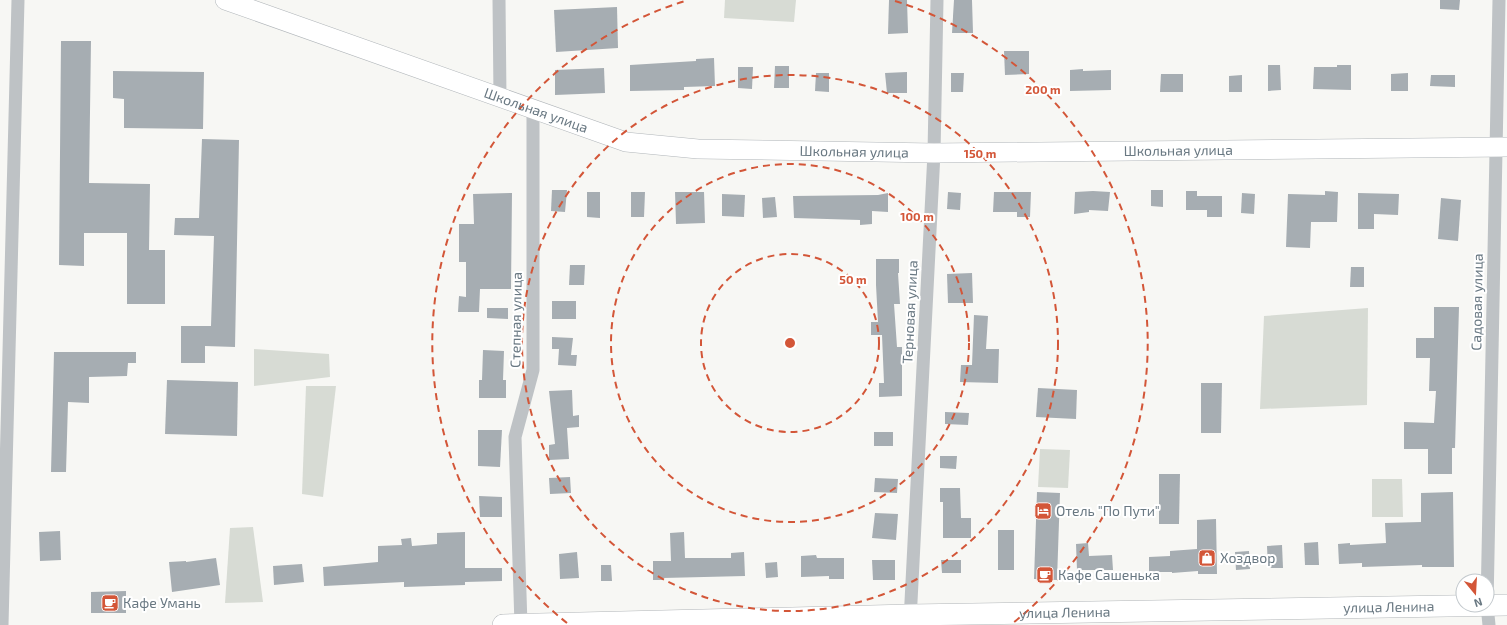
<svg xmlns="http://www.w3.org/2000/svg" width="1507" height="625" font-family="'Exo 2',sans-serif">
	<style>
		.green { fill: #d7dbd4 }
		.building { fill: #a6adb2 }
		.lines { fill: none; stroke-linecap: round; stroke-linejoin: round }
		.secondary-casing { stroke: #b1b6ba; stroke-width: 20 }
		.primary-casing { stroke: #b2b6b9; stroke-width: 22 }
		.street { stroke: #bec2c5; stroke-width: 13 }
		.secondary { stroke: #fff; stroke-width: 19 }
		.primary { stroke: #fff; stroke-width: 21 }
		.ring { fill: none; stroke: #d35638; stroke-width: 2; stroke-dasharray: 7 5 }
		.labels { text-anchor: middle; stroke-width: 4; stroke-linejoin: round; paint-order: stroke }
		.street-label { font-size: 14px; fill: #697882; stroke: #fff }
		.poi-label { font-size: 14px; fill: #697882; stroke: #fff; text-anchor: start }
		.centre { fill: #d35638; stroke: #fff; stroke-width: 2 }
		.ring-label { font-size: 12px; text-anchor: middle; font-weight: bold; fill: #d35638; stroke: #fff; stroke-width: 4; stroke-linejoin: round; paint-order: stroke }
	</style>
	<rect width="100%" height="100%" fill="#f7f7f4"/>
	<g class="green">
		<path d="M725 0H796L794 22 724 18Z"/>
		<path d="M1368 308 1367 405 1260 409 1264 316Z"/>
		<path d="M254 349 329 354 330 377 254 386Z"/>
		<path d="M306 386H336L323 497 302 494Z"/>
		<path d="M1040 449 1070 450 1068 488 1038 487Z"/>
		<path d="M1372 479H1402L1403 517H1372Z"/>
		<path d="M253 527 263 602 225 603 230 528Z"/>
	</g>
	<g class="building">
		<path d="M889 0H907L908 33 888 34Z"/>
		<path d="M954 0H972L973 33H952Z"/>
		<path d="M1440 0H1460L1459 10 1440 9Z"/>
		<path d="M617 7 618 48 556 52 554 10Z"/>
		<path d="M61 41H91L89 183 150 184 149 250H165V304H127V233H84V266L59 265Z"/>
		<path d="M1004 51H1029V74L1005 75Z"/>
		<path d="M714 58 715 86 684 87V90L630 91V65L696 61V59Z"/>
		<path d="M1268 65H1280L1281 90 1268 91Z"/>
		<path d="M1337 65H1351V90L1313 89 1314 67H1337Z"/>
		<path d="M775 66H789V88H774Z"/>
		<path d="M738 67H753L752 89 738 88Z"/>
		<path d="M604 68 605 93 555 95V70Z"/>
		<path d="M1083 69V71L1111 70V90L1070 91V70Z"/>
		<path d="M113 71 204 72 203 129 124 128V99L113 98Z"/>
		<path d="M907 72V93H887L885 73Z"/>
		<path d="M816 73H829V92L815 91Z"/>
		<path d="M951 73H964L963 92H951Z"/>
		<path d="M1408 73V91H1391V74Z"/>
		<path d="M1161 74H1183V92H1160Z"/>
		<path d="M1242 75V92H1229V76Z"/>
		<path d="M1431 75H1455V87L1430 86Z"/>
		<path d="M202 139 239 140 235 347 205 346V363H181V326H211L214 236 174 235 175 218H199Z"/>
		<path d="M552 190H567L565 212 551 211Z"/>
		<path d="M1151 190H1163V207L1151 206Z"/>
		<path d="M1093 191 1110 192 1108 211 1089 210V212L1074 214 1075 192Z"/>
		<path d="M1186 191H1197V196H1222V217H1207V210H1186Z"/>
		<path d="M1325 191 1338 192 1337 222H1311L1310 248 1286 247 1288 194 1325 195Z"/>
		<path d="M587 192H600V218L587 217Z"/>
		<path d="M631 192H645L644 217H631Z"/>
		<path d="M675 192H704L705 223 676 224Z"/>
		<path d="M948 192 961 193 960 210 947 209Z"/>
		<path d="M994 192H1031L1030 217H1017V212H993Z"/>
		<path d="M512 193 511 289H480L479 312H458L459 296 466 297V262H459V224H474L473 194Z"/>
		<path d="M888 193V212L872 211V224L860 225V220L794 218 793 196 878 195Z"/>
		<path d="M1242 193 1255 194 1254 214 1241 213Z"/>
		<path d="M1358 193 1399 194 1398 215 1374 214V229H1358Z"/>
		<path d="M722 194 745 195 744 217 722 216Z"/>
		<path d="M775 197 777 217 763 218 762 198Z"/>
		<path d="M1441 198 1461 200 1458 241 1438 239Z"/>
		<path d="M876 259H899V273H898L900 304H894L897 347H902V396L879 397V383H884L882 335H871V322H878L876 285Z"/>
		<path d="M570 265H585L584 285H569Z"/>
		<path d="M1351 267H1364V287H1350Z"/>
		<path d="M972 273 973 303H948L947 274Z"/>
		<rect x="552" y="301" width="24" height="18"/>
		<path d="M1434 307H1459L1455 448H1452V474H1428V449H1404V422L1434 423 1436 391H1429L1430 358H1416V338H1434Z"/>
		<path d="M487 308H508V319L487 318Z"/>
		<path d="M974 315 988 316 986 349H999L998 383 960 382 961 365H972Z"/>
		<path d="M552 337 573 338 571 355H577L576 366 558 365 559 349H552Z"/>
		<path d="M483 350 504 351 503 380H506V398H479V380H482Z"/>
		<path d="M54 352H136V363H128L127 376 89 377V403L68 402 66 472H51Z"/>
		<path d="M167 380 238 382 237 436 165 434Z"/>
		<path d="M1201 383H1222L1221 433H1201Z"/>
		<path d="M1038 388 1077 390 1076 419 1036 417Z"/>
		<path d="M572 390 573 416 579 415V427L567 428 569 459 549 460V445L555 444 549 391Z"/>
		<path d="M945 412 969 413 968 425 945 424Z"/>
		<path d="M478 430H502L500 467 478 466Z"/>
		<rect x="874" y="432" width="19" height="14"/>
		<path d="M940 456H957L956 469 940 468Z"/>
		<path d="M1159 474H1180L1179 524H1159Z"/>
		<path d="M570 477 571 493 550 494 549 478Z"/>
		<path d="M875 478 898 479 897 493 874 492Z"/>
		<path d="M940 488H960L961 518H971V538H943V502H940Z"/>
		<path d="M1037 492 1060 493 1057 580 1034 579Z"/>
		<path d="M1453 492 1454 567H1422V565L1362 567V563L1339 564 1338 544 1350 543V545L1386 543 1385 523 1421 522V493Z"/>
		<path d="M479 496 502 497V517H480Z"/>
		<path d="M875 513 898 514 896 540 872 538Z"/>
		<path d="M1216 519 1217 574H1198V571L1172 573V572H1149V557L1170 556V551L1197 549V520Z"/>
		<rect x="998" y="530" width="16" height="40"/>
		<path d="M60 531 61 560 40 561 39 532Z"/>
		<path d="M465 532V568H502V581L465 582V585L404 587V582L324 586 323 567 378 562V546L402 545 401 539 411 538 412 546 437 544V533Z"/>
		<path d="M684 532 685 558H731V553L744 552 745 576 663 578V580H653V561H671L670 533Z"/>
		<path d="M1318 542 1319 565H1305L1304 543Z"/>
		<path d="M1088 543 1089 556 1112 555 1113 570H1077L1076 544Z"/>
		<path d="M1282 545 1283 568H1268L1267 546Z"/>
		<path d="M1249 551 1250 569 1236 570 1235 552Z"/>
		<path d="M577 552 579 578 560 579 559 554Z"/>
		<path d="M816 555 817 558H844V579H829V576L801 577V556Z"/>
		<path d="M216 558 220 585 172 592 169 562 186 561V562Z"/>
		<path d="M872 560H895V580H873Z"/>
		<path d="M941 560H961V573H942Z"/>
		<path d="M777 562 778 577 766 578 765 563Z"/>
		<path d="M302 564 304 582 274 585 273 566Z"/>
		<path d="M601 565H611L612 581H601Z"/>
		<path d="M126 591V613H91V592Z"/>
	</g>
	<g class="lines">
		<defs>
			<g id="secondary">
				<path id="s1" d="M225 0 626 142 698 149 934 153 1507 147"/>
			</g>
			<g id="primary">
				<path id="s2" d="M503 625 910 615 1507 605"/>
			</g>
		</defs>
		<use href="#secondary" class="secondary-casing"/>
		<use href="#primary" class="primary-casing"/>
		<g class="street">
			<path d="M499 0 500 97"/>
			<path d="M910 621 934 153 937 0"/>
			<path d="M2 625 18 0"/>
			<path d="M521 625 515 437 533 370V109"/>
			<path d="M1489 625 1487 605 1499 0"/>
		</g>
		<use href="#secondary" class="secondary"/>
		<use href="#primary" class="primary"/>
	</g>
	<g class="ring">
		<circle cx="790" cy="343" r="89"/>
		<circle cx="790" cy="343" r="179"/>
		<circle cx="790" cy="343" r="268"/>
		<path d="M567 623A358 358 0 0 1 685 1M895 1A358 358 0 0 1 1013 623"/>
	</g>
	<defs>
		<symbol id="hotel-square" viewBox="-11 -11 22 22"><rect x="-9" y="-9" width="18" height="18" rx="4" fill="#d35638" stroke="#fff"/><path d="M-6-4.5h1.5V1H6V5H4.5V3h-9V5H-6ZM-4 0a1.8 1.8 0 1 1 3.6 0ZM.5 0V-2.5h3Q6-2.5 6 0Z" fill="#fff"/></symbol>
		<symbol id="shop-square" viewBox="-11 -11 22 22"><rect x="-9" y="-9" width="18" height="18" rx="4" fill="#d35638" stroke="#fff"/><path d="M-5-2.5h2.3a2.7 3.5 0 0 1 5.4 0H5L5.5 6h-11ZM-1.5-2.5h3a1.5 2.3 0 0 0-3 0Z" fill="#fff"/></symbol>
		<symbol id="cafe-square" viewBox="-11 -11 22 22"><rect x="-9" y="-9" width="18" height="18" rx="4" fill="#d35638" stroke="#fff"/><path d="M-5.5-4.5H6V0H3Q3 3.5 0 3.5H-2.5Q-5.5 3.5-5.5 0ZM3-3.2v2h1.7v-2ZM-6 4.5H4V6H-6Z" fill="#fff"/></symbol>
	</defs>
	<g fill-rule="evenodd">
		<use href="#hotel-square" x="1033" y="501" width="20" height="20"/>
		<use href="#shop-square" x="1197" y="548" width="20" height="20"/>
		<use href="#cafe-square" x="1035" y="565" width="20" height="20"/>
		<use href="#cafe-square" x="100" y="593" width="20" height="20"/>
	</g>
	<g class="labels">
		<g class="street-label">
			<text dy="5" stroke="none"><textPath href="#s1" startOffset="330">Школьная улица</textPath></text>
			<text dy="5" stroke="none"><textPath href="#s1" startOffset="978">Школьная улица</textPath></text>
			<text dy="5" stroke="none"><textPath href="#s1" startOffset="654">Школьная улица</textPath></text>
			<text transform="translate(1477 302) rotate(-89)" y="5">Садовая улица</text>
			<text transform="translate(910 312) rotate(-87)" y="5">Терновая улица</text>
			<text transform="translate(516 320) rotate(-89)" y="5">Степная улица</text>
			<text dy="5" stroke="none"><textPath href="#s2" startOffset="886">улица Ленина</textPath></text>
			<text dy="5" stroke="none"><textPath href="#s2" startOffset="562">улица Ленина</textPath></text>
		</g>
		<g class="poi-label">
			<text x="1056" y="516">Отель "По Пути"</text>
			<text x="1220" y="563">Хоздвор</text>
			<text x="1058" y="580">Кафе Сашенька</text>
			<text x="123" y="608">Кафе Умань</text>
		</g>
	</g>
	<circle cx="790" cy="343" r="6" class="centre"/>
	<g class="ring-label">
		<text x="1043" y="94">200 m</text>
		<text x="980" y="158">150 m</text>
		<text x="917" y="221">100 m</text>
		<text x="853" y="284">50 m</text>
	</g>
	<g transform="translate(1475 593) rotate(162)"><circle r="19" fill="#ffffff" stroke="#c3c9cd"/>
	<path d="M0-3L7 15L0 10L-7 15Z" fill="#d35638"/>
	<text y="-6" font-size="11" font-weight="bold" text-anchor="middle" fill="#697882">N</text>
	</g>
</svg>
